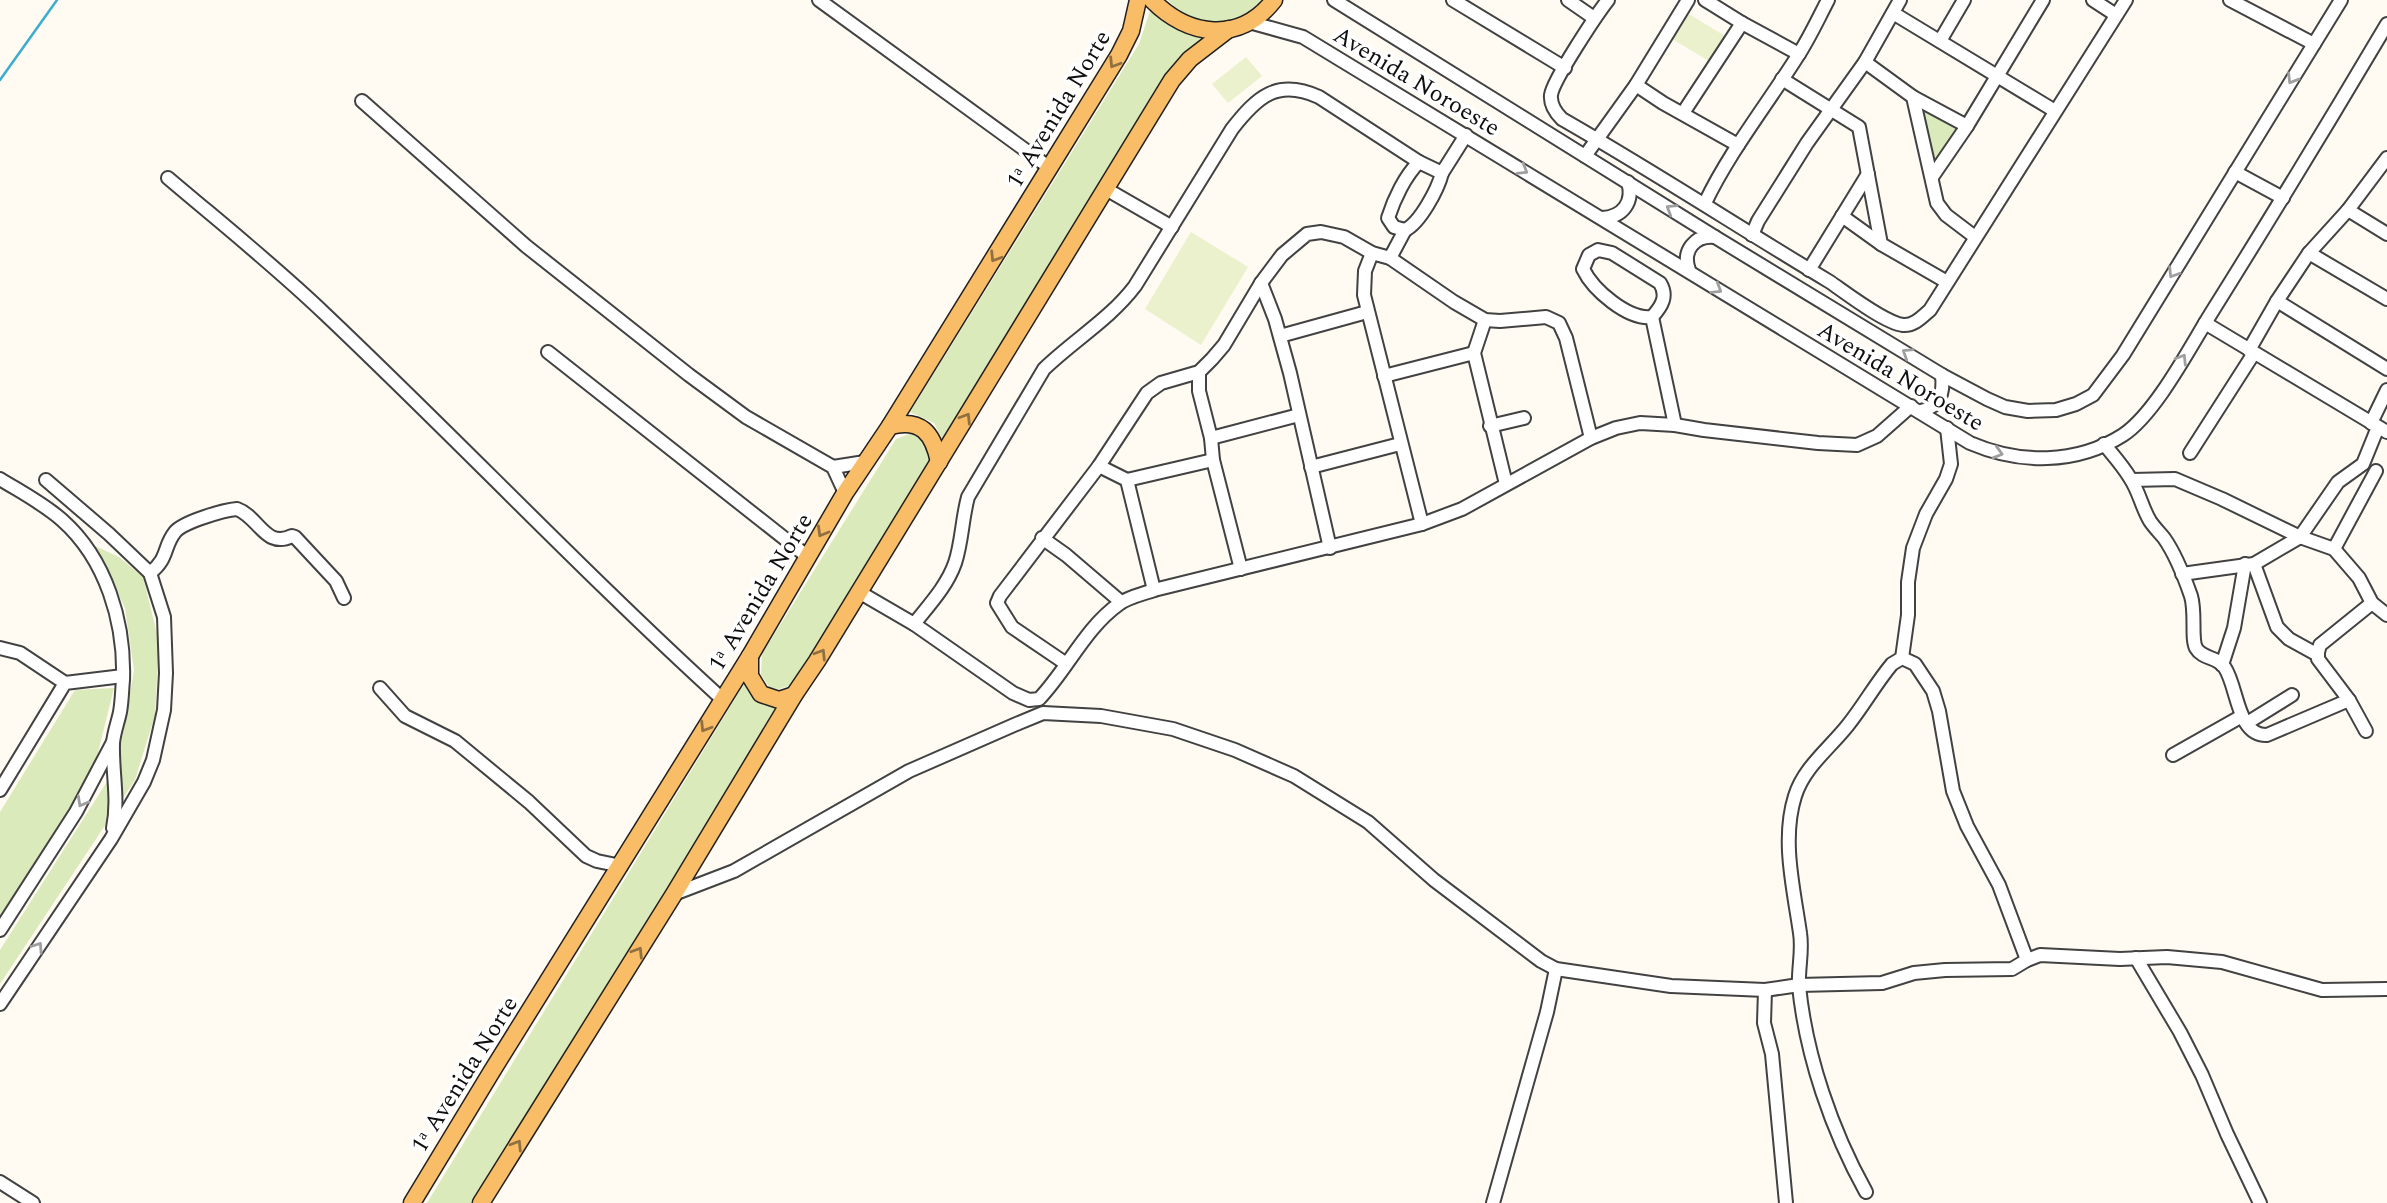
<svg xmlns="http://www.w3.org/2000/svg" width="2387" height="1203" font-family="Spectral,serif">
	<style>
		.green { fill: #dbeaba }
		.pitch { fill: #ebf1cc }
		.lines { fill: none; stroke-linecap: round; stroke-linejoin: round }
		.stream { stroke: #3cadcf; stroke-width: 2.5 }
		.minor-casing { stroke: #424242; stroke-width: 16 }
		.major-casing { stroke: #202020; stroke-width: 19 }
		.minor { stroke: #fff; stroke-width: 12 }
		.major { stroke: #f9bd68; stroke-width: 16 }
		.oneway { stroke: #906f40 }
		.oneway2 { stroke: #9f9f9f }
		.labels { text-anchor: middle; stroke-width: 7; stroke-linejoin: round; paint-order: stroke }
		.street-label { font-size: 24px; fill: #0f0f0f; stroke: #fff }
	</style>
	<rect width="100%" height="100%" fill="#fffaf2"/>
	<g class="green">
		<path d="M1168 0H1268C1261 6 1254 13 1246 18 1221 31 1184 22 1168 0Z"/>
		<path d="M1152 5 1179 31 1202 38 1173 70 943 441 934 423 910 412 1139 44Z"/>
		<path d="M1920 104 1958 126 1934 164Z"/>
		<path d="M912 433 925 437 931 462 797 683 779 689 770 688 761 675 762 654 896 439Z"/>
		<path d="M95 546 119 557 143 577 159 642 155 715 135 780 0 984V950L117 766 134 670 125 608Z"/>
		<path d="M749 676 779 707 475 1203H427Z"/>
		<path d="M114 688 91 781 0 915V812L75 690Z"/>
	</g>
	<g class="pitch">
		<path d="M1689 14 1725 36 1709 61 1672 39Z"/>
		<path d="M1246 57 1262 76 1228 103 1212 84Z"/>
		<path d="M1191 232 1248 267 1201 345 1145 309Z"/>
	</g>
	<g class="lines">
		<path class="stream" d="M0 80 57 0"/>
		<defs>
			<g id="minor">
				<path d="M819 0 1050 168"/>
				<path d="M1334 0 1715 237 1942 375 1987 399 2005 407 2028 411 2056 410 2076 404 2093 395 2123 355 2341 0"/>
				<path d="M1453 0 1565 68"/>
				<path d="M1568 0 1594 18"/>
				<path d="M1608 0C1597 14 1553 80 1551 95 1550 105 1555 112 1562 119 1653 171 1740 228 1830 282 1846 293 1885 323 1903 325 1914 326 1922 317 1930 310L2126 0"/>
				<path d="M1705 0 1742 23 1799 54"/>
				<path d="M2093 0 2116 15"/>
				<path d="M2230 0 2314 44"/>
				<path d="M1893 13 2055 111"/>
				<path d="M1249 22 1303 37 1970 443C2019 464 2076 465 2123 435 2155 414 2189 349 2210 315 2270 219 2329 122 2387 24"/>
				<path d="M1940 41 1964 0"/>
				<path d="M1865 62 1913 97 1937 203 1946 215 1975 237"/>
				<path d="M1782 79 1859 127 1881 244 1947 282"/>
				<path d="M1636 85 1663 103 1738 145"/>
				<path d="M1913 97 1967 126"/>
				<path d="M362 101 526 246 689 375 746 417 833 467 845 493"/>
				<path d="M1683 113 1742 23"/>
				<path d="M1585 156 1636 85 1688 0"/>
				<path d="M1419 162 1442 173C1438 189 1420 223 1405 230L1394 227 1388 218C1394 199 1405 176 1419 162Z"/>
				<path d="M2235 172 2283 198"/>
				<path d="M1442 173 1466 135"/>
				<path d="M1932 177 1967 126 2043 0"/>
				<path d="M168 178C221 223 275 266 325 314 459 441 586 575 722 699"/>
				<path d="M1106 189 1172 227"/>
				<path d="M1705 203C1730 151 1766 106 1797 57 1809 39 1818 19 1828 0"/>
				<path d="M2348 210 2387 234"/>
				<path d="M1842 216 1881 244"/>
				<path d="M1602 218C1623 217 1634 202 1628 182"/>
				<path d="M1752 235 1758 221 1807 143 1865 62 1900 0"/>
				<path d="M1598 250 1612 253 1660 283C1668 296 1662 306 1652 317 1628 320 1593 290 1583 269L1589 255Z"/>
				<path d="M1372 253 1365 271 1364 295 1422 524"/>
				<path d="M2309 253 2387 299"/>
				<path d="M1390 258 1405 230"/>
				<path d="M1689 270C1682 251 1694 235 1715 237"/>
				<path d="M1809 270 1868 174"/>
				<path d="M1261 283 1275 319 1290 373 1330 548"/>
				<path d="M2277 301 2387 369"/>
				<path d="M1652 317 1675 425"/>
				<path d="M1485 320 1474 353 1506 484"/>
				<path d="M2205 323 2387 432"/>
				<path d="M1280 336 1367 312"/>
				<path d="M2249 350 2277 301 2309 253 2348 210 2387 158"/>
				<path d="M548 352 808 557"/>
				<path d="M1199 372V391L1211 438 1213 460 1241 569"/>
				<path d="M1384 376 1474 353"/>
				<path d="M1921 411C1940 406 1944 394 1942 375"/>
				<path d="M2371 423 2387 390"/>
				<path d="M1490 426 1524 418"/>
				<path d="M1211 438 1299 415"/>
				<path d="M2104 444C2113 455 2123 466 2130 478 2139 491 2142 508 2150 521 2154 527 2159 532 2164 538 2176 555 2184 576 2191 596 2196 612 2191 639 2196 648 2203 660 2218 656 2225 668 2238 688 2237 736 2267 735L2349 700"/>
				<path d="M2190 453 2254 353"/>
				<path d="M1099 466 1127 480 1154 590"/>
				<path d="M833 467 865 462"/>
				<path d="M1311 467 1400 444"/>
				<path d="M0 479C21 492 44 504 62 520 106 559 125 622 123 680 122 690 122 701 120 712 118 722 114 732 113 743 112 772 119 799 113 828"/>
				<path d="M1127 480 1213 460"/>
				<path d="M2132 480 2175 479 2222 499 2300 537 2334 549 2359 578 2372 603 2387 615"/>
				<path d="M1042 538 1066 555 1121 602"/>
				<path d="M2334 549 2376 471"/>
				<path d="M2254 564 2277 627 2289 639 2318 655"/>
				<path d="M150 573C169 558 163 547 175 532 183 522 224 510 237 509 259 517 265 549 292 536L295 537 336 581 344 598"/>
				<path d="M2182 574 2254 564 2300 537 2338 482 2363 464 2378 427"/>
				<path d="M859 592 914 624 1013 693 1029 700 1039 699C1067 670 1085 628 1119 604 1128 597 1143 594 1154 590L1422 524 1462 509 1591 438 1616 428 1640 423 1675 425 1704 430 1818 443 1857 445 1877 436 1911 406"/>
				<path d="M914 624C929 605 947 586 955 563 962 542 962 519 968 497L1044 369C1074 340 1110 319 1135 286L1232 129C1257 97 1277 78 1319 97L1419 162"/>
				<path d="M0 648 20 653 65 683"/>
				<path d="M1902 658 1915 664 1933 691 1939 711 1953 791 1967 826 1999 885 2027 960"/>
				<path d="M1065 663 1012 627 997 603 1000 596 1099 466 1147 393 1161 383 1199 372 1212 359 1224 345 1261 283 1282 255 1307 234 1321 232 1344 237 1372 253 1390 258 1454 302 1485 320 1500 321 1546 317 1559 323 1566 338 1591 438"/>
				<path d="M2222 665 2234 628 2245 564"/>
				<path d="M380 688 405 716 455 741 529 802 586 856 597 861 621 866"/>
				<path d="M2247 723 2292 695"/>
				<path d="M2366 731 2349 700 2318 659V652L2320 645 2372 603"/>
				<path d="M2173 755 2242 716"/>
				<path d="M0 790 65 683 123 676"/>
				<path d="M674 894 734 871 909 771 1014 725 1043 713 1101 716 1173 729 1235 750 1294 776 1368 822 1434 880 1541 961 1556 969 1671 986 1765 990 1799 985 1882 983 1914 973 1945 970 2012 969 2027 960 2040 955 2120 959 2167 957 2222 962 2322 990 2387 989"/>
				<path d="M0 930 76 812 113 742"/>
				<path d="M2136 958 2180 1032 2202 1075 2227 1134 2260 1203"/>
				<path d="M1765 990 1764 1023 1772 1054 1786 1203"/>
				<path d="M0 1004 111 839 144 782 153 760 164 710 166 673 164 617 150 573 109 534 46 480"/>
				<path d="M0 1182 33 1203"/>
				<path d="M1866 1192C1832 1131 1806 1056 1799 986 1798 968 1803 951 1800 933 1794 890 1781 840 1795 796 1804 767 1830 748 1848 725 1864 705 1876 683 1892 664L1902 658 1908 615V582L1913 548 1926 514 1946 479 1951 464 1947 428"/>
				<path d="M1493 1203 1547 1012 1556 969"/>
			</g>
			<g id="major">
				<path d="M1152 0C1188 37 1240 44 1274 0"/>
				<path d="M890 426C921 418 933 433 939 462"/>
				<path d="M750 656V676L761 694 779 700 794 695"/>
				<path d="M412 1203 492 1071 750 656 845 493 890 426 1119 55 1131 31 1138 0"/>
				<path d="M481 1203 674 894 794 695 817 661 1172 80 1190 59 1229 29"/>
			</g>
		</defs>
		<use href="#minor" class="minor-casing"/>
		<use href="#major" class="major-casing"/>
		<use href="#minor" class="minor"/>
		<use href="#major" class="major"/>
	</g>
	<defs><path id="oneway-chevron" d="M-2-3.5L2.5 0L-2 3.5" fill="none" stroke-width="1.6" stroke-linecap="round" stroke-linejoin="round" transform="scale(1.75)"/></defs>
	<g class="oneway">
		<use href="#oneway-chevron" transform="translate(1114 63) rotate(122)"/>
		<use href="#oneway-chevron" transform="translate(995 257) rotate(122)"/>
		<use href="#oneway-chevron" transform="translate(966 418) rotate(-58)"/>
		<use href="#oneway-chevron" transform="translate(822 532) rotate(120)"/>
		<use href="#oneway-chevron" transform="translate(821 654) rotate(-58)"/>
		<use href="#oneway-chevron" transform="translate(705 727) rotate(122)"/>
		<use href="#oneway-chevron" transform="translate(638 952) rotate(-58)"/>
		<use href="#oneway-chevron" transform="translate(517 1145) rotate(-58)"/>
	</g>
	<g class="oneway2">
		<use href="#oneway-chevron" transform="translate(2292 79) rotate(121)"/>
		<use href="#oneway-chevron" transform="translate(1523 170) rotate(31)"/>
		<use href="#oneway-chevron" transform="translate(1671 209) rotate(-148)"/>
		<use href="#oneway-chevron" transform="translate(2173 273) rotate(122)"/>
		<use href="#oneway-chevron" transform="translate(1717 289) rotate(32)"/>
		<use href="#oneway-chevron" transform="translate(1907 353) rotate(-148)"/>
		<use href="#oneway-chevron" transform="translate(2182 359) rotate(-58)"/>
		<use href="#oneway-chevron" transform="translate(1998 453) rotate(16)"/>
		<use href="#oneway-chevron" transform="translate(82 802) rotate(119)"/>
		<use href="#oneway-chevron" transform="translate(38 947) rotate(-56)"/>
	</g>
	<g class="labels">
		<g class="street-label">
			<text transform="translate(1417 81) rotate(31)" y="8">Avenida Noroeste</text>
			<text transform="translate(1058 109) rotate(-59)" y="8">1ᵃ Avenida Norte</text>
			<text transform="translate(1901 376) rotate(31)" y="8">Avenida Noroeste</text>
			<text transform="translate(760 592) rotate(-59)" y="8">1ᵃ Avenida Norte</text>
			<text transform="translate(464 1074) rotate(-58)" y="8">1ᵃ Avenida Norte</text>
		</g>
	</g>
</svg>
